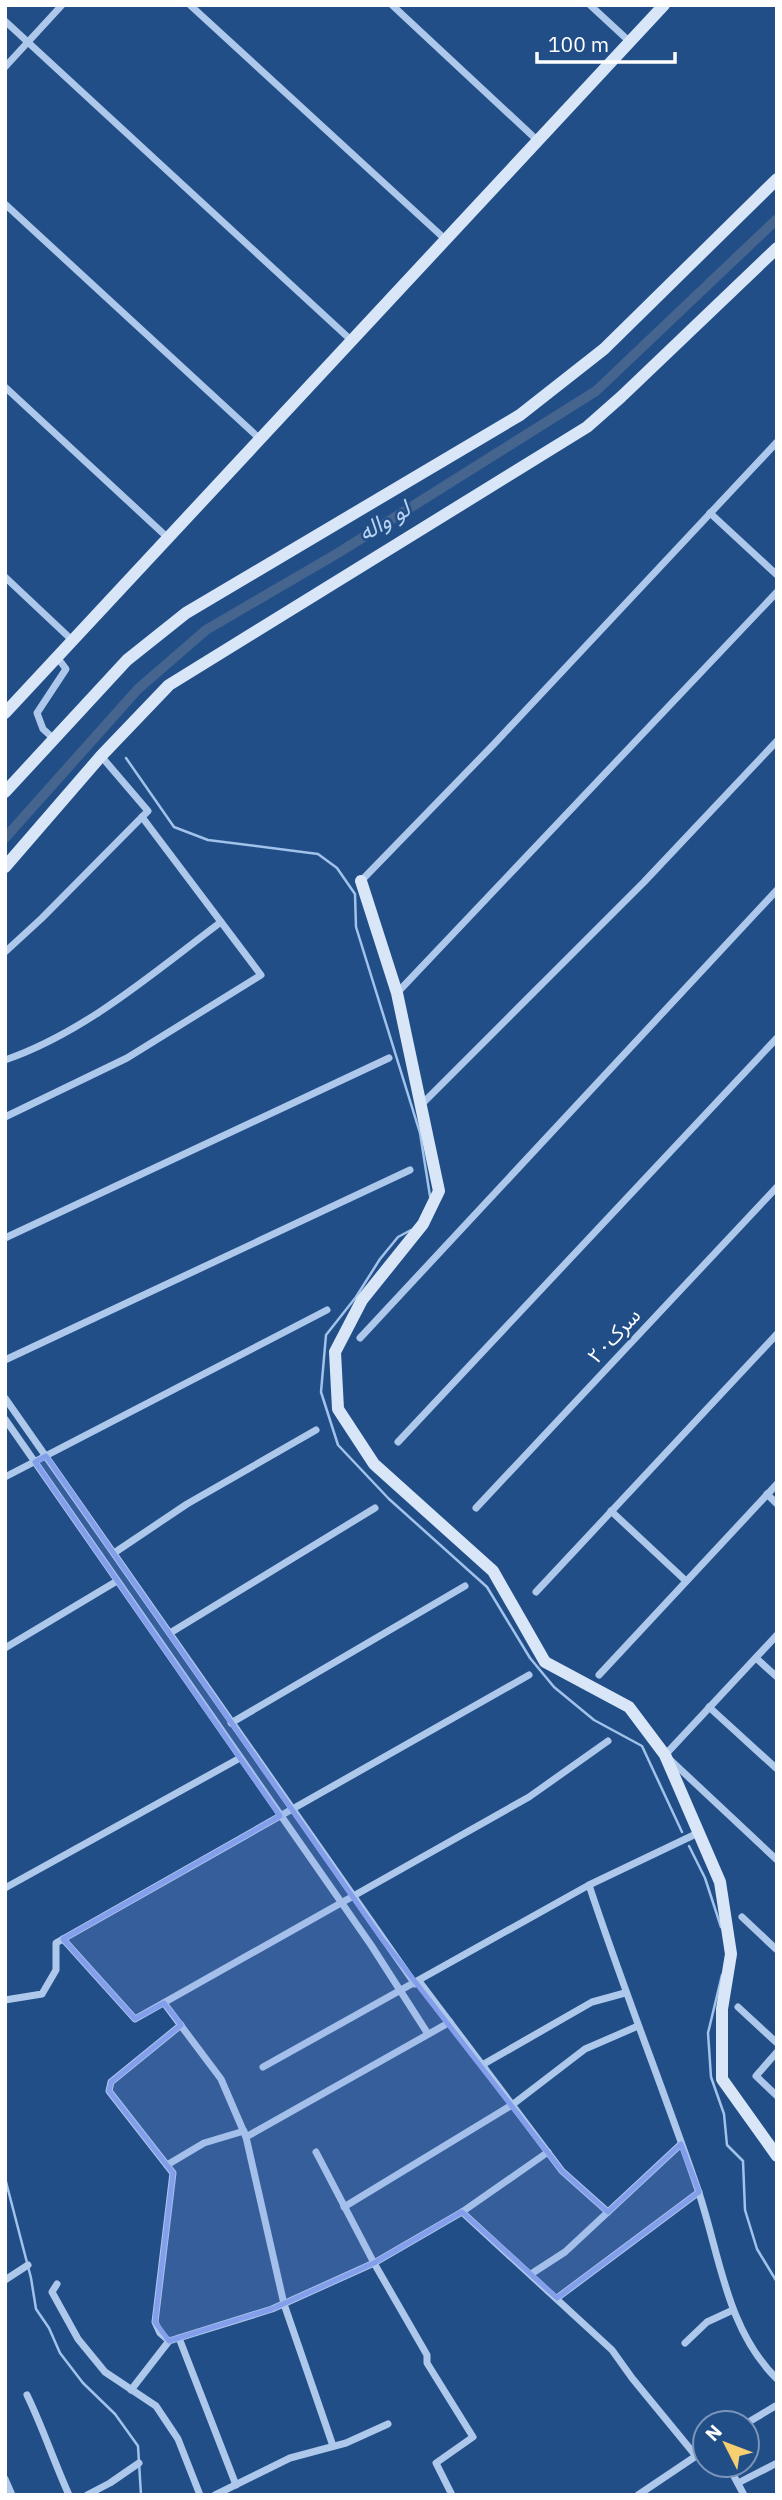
<svg xmlns="http://www.w3.org/2000/svg" width="782" height="2500" font-family="'IBM Plex Sans','Noto Sans Arabic',sans-serif">
	<style>
		.lines { fill: none; stroke-linecap: round; stroke-linejoin: round }
		.stream { stroke: #a1c3eb; stroke-width: 2.5 }
		.canal { stroke: #45648e; stroke-width: 10 }
		.street { stroke: #adc8ea; stroke-width: 7 }
		.secondary { stroke: #d8e6f8; stroke-width: 12 }
		.marked { fill: #839eea; fill-opacity: 0.2; stroke: #839eea; stroke-width: 5; stroke-linejoin: round }
		.labels { text-anchor: middle; stroke-width: 5; stroke-linejoin: round; paint-order: stroke }
		.street-label { font-size: 21px; fill: #fff; stroke: #224e88 }
		.water-label { font-size: 23px; font-style: italic; fill: #b9d2f1; stroke: #224e88 }
	</style>
	<rect width="100%" height="100%" fill="#224e88"/>
	<g class="lines">
		<g class="stream">
			<path d="M126 758 174 827 208 840 318 854 337 868 355 894 356 927 420 1133 430 1196"/>
			<path d="M411 1230 398 1237 380 1259 356 1297 326 1335 321 1392 338 1445 389 1499 487 1587 530 1658 554 1687 594 1720 642 1746 682 1832"/>
			<path d="M689 1846 705 1878 721 1927"/>
			<path d="M722 1975 708 2033 711 2077 724 2114 727 2145 743 2161 745 2210 757 2249 777 2282"/>
			<path d="M5 2178 31 2278 36 2309 49 2328 60 2353 83 2383 115 2414 138 2446 141 2495"/>
		</g>
		<path class="canal" d="M5 838 138 689 206 630 338 553 596 391 777 219"/>
		<g class="street">
			<path d="M190 5 446 240"/>
			<path d="M392 5 538 141"/>
			<path d="M590 5 630 42"/>
			<path d="M5 21 352 341"/>
			<path d="M5 67 62 5"/>
			<path d="M5 204 260 439"/>
			<path d="M5 387 168 538"/>
			<path d="M710 513 777 575"/>
			<path d="M5 577 73 641"/>
			<path d="M54 739 43 729 37 713 66 669 57 657"/>
			<path d="M361 881 495 743 777 442"/>
			<path d="M5 952 42 918 142 817"/>
			<path d="M397 993 777 592"/>
			<path d="M5 1060C86 1032 154 972 221 922"/>
			<path d="M421 1105 644 882 777 741"/>
			<path d="M5 1117 127 1058 261 975 142 817 148 811 101 756"/>
			<path d="M5 1238 389 1058"/>
			<path d="M360 1338 777 890"/>
			<path d="M5 1360 410 1170"/>
			<path d="M5 1398 415 1984"/>
			<path d="M5 1419 371 1945 428 2034"/>
			<path d="M398 1442 777 1038"/>
			<path d="M5 1477 327 1310"/>
			<path d="M767 1494 777 1504"/>
			<path d="M476 1508 777 1187"/>
			<path d="M611 1511 686 1581"/>
			<path d="M114 1553 187 1504 316 1430"/>
			<path d="M536 1592 777 1334"/>
			<path d="M170 1633 375 1508"/>
			<path d="M777 1635 665 1755 777 1860"/>
			<path d="M5 1648 117 1581"/>
			<path d="M756 1658 777 1677"/>
			<path d="M599 1675 777 1484"/>
			<path d="M709 1707 777 1769"/>
			<path d="M231 1723 465 1586"/>
			<path d="M589 1885C623 1988 663 2088 698 2190 720 2255 726 2329 777 2379"/>
			<path d="M5 1888 240 1758"/>
			<path d="M742 1917 777 1950"/>
			<path d="M63 1939 135 2019 529 1797 608 1741"/>
			<path d="M419 1981 562 2171 608 2212"/>
			<path d="M5 2000 42 1994 56 1970V1943L529 1675"/>
			<path d="M164 2003 221 2079 246 2137"/>
			<path d="M738 2007 777 2043"/>
			<path d="M777 2052 756 2076 777 2096"/>
			<path d="M482 2065 592 2002 625 1993"/>
			<path d="M263 2067 589 1885 698 1833"/>
			<path d="M316 2152 374 2263 427 2355V2363L473 2437 436 2463 452 2495"/>
			<path d="M167 2165 204 2143 244 2131"/>
			<path d="M344 2207 512 2105 585 2049 638 2026"/>
			<path d="M462 2212 612 2350 632 2378 696 2456"/>
			<path d="M531 2274 565 2252 681 2144"/>
			<path d="M5 2280 28 2265"/>
			<path d="M57 2284 52 2292 78 2339 105 2372 156 2406 178 2439 200 2495"/>
			<path d="M557 2298 699 2192"/>
			<path d="M179 2338 236 2485"/>
			<path d="M169 2341 160 2333 155 2322 173 2173 109 2091 111 2082 181 2025"/>
			<path d="M685 2343 707 2322 733 2310"/>
			<path d="M131 2390 169 2341 272 2309 374 2263 462 2212 548 2152"/>
			<path d="M27 2395C43 2428 54 2462 69 2495"/>
			<path d="M747 2423 777 2405"/>
			<path d="M333 2446 284 2304 246 2137 450 2022"/>
			<path d="M728 2465 744 2495"/>
			<path d="M5 2479 12 2495"/>
			<path d="M738 2483 777 2463"/>
			<path d="M87 2495 110 2483 139 2463"/>
			<path d="M215 2495 290 2458 346 2443 388 2424"/>
			<path d="M638 2495 705 2450"/>
		</g>
		<g class="secondary">
			<path d="M5 713 664 5"/>
			<path d="M5 792 127 660 186 613 520 415 604 349 777 179"/>
			<path d="M5 867 101 756 169 685 587 427 621 397 777 248"/>
			<path d="M361 881 397 993 439 1191 423 1224 362 1300 335 1352 338 1409 374 1464 493 1571 545 1662 629 1707 665 1755 720 1882 731 1954 722 2009V2079L777 2156"/>
		</g>
	</g>
	<path class="marked" d="M46 1456 382 1939 562 2171 608 2212 681 2144 699 2192 557 2298 462 2212 374 2263 272 2309 169 2341 155 2322 173 2173 109 2091 111 2082 181 2025 164 2003 135 2019 63 1939 280 1816 35 1462Z"/>
	<g class="labels">
		<g class="street-label">
			<text transform="translate(614 1336) rotate(-47)" y="7">سرک۲۰</text>
		</g>
		<g class="water-label">
			<text transform="translate(384 521) rotate(-31)" y="8">لو واله</text>
		</g>
	</g>
	<rect width="782" height="2500" fill="none" stroke="#ffffff" stroke-width="14"/>
	<g transform="translate(726 2444) rotate(312)"><circle r="33" fill="#224e88" stroke="#7a95b8" stroke-width="2"/>
	<path d="M0-5L12 26L0 18L-12 26Z" fill="#f6d070"/>
	<text y="-10" font-size="19" font-weight="bold" text-anchor="middle" fill="#ffffff">N</text>
	</g>
	<path d="M537 52v10h138v-10" fill="none" stroke="#ffffff" stroke-width="3.5"/>
	<text x="548" y="52" font-size="21" fill="#ffffff" stroke="#224e88" stroke-width="5" paint-order="stroke">100 m</text>
</svg>
